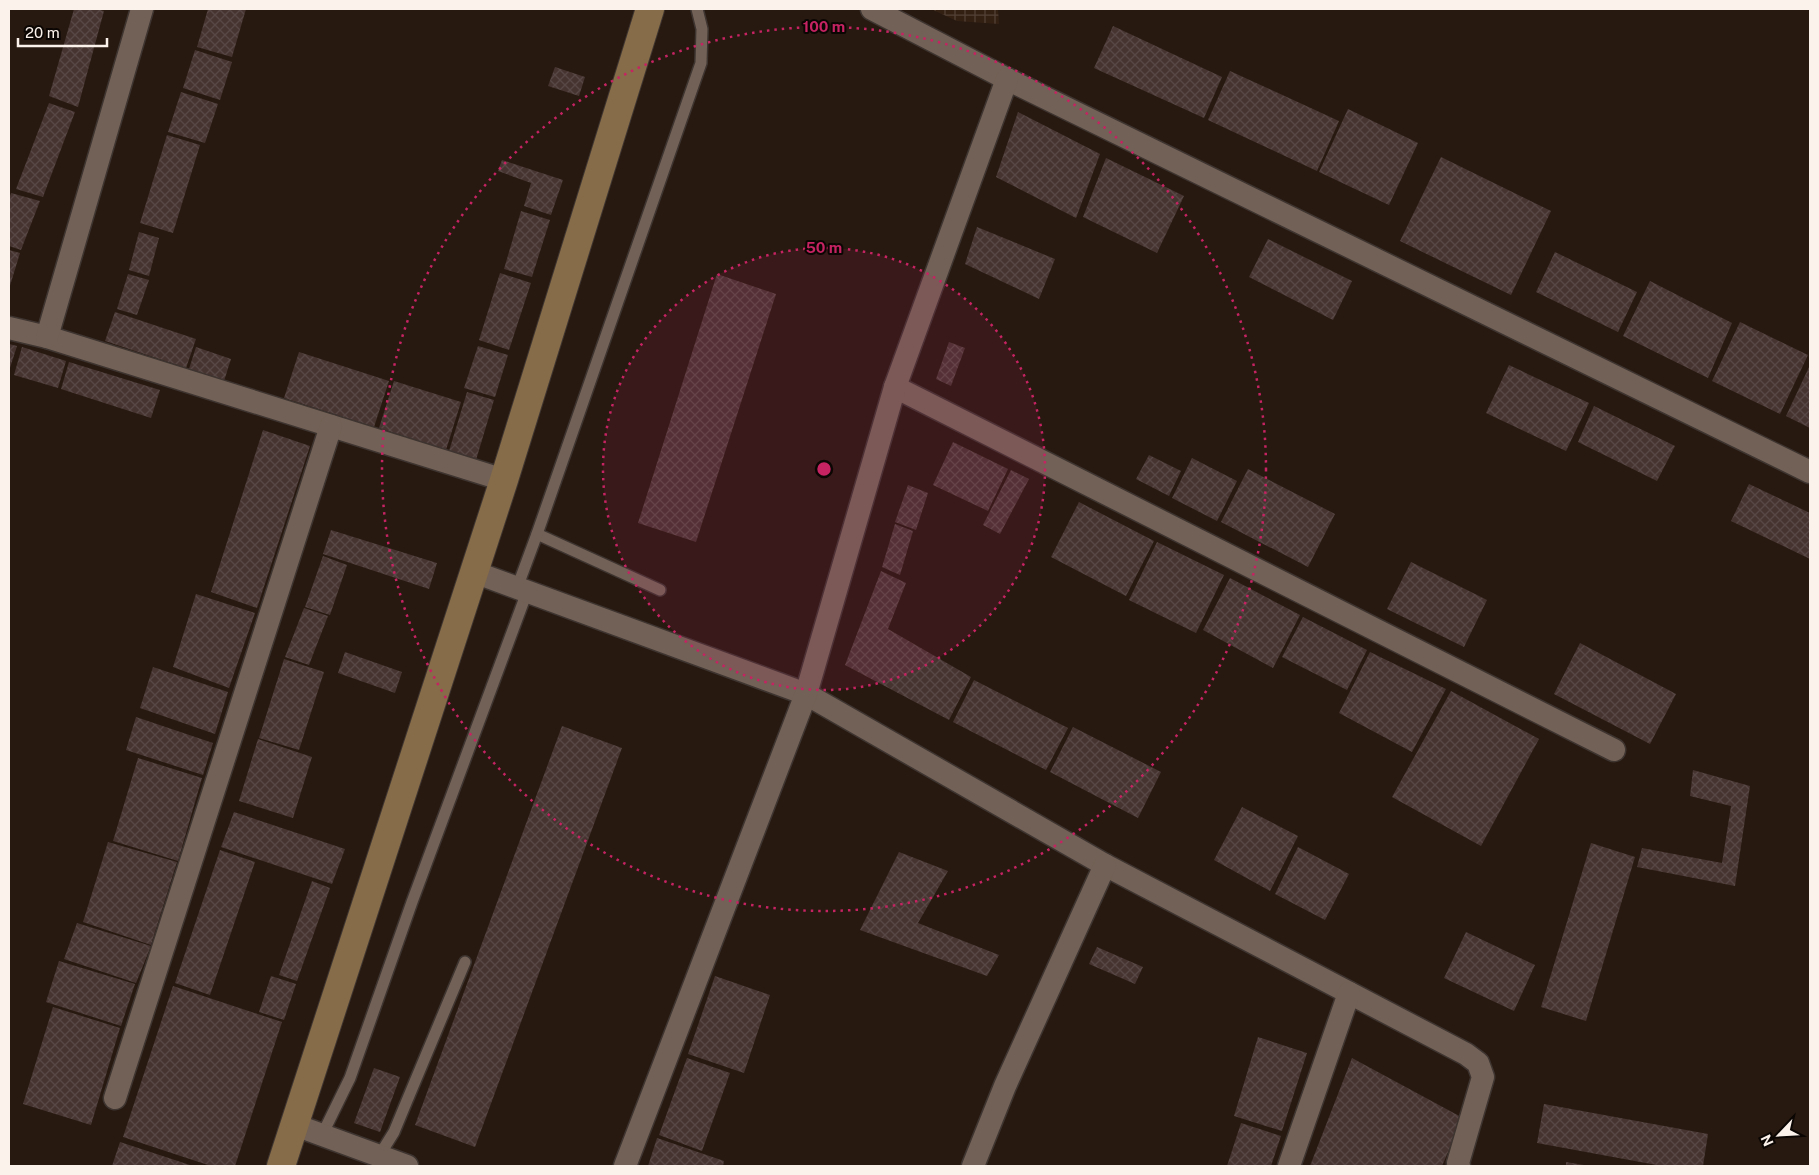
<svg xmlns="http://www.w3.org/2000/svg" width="1819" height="1175" font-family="'Public Sans',sans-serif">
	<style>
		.industrial { fill: url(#industrial-grid) }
		.building { fill: url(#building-cross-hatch) }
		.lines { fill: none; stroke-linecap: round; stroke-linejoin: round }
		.service-casing { stroke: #3e3430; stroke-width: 14 }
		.minor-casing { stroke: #3e3430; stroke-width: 25 }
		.secondary-casing { stroke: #3e3430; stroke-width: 30 }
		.service { stroke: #726156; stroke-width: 11 }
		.minor { stroke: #726156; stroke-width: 22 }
		.secondary { stroke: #866c48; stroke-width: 28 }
		.ring { fill: none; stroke: #c52362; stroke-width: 2.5; stroke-dasharray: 2.5 5 }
		.centre { fill: #c52362; stroke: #0b0603; stroke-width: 2.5 }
		.ring-label { font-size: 15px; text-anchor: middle; font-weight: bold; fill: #c52362; stroke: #0b0603; stroke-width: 4; stroke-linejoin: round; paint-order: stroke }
	</style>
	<defs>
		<pattern id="industrial-grid" width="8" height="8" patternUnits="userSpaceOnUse" patternTransform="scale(1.25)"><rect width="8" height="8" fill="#342013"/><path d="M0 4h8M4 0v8" fill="none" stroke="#524136"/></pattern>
		<pattern id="building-cross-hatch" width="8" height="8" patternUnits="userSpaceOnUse" patternTransform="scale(1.25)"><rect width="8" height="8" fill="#463431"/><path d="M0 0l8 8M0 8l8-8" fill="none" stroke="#584845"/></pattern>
	</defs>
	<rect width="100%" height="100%" fill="#271910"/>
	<path class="industrial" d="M931 9H998L999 24 957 21Z"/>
	<g class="building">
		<path d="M74 9H96L104 11 78 107 49 96Z"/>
		<path d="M208 9H246L232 57 197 47Z"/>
		<path d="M1113 26 1222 77 1204 118 1094 68Z"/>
		<path d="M195 50 232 62 220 100 183 88Z"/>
		<path d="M555 67 585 77 579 96 548 86Z"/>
		<path d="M1230 71 1339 121 1317 171 1208 120Z"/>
		<path d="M181 92 218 104 205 143 168 132Z"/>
		<path d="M49 103 75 112 43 197 16 189Z"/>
		<path d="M1348 109 1418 143 1389 205 1319 172Z"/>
		<path d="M1018 112 1100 154 1076 218 996 177Z"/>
		<path d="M167 135 200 145 173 233 140 223Z"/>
		<path d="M1441 157 1551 211 1511 295 1400 241Z"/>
		<path d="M1106 158 1184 196 1157 253 1083 217Z"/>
		<path d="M502 160 563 180 551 215 524 206 531 183 498 171Z"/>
		<path d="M11 193 40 201 21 250 9 246V199Z"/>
		<path d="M521 211 550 220 532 277 504 269Z"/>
		<path d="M977 227 1055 259 1039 299 965 264Z"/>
		<path d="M139 232 159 238 149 276 129 270Z"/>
		<path d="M1268 239 1352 281 1333 320 1249 277Z"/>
		<path d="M9 250 20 253 9 289Z"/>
		<path d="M1555 252 1637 292 1618 332 1536 292Z"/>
		<path d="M500 273 531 283 509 350 479 340Z"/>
		<path d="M128 274 149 280 137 315 117 309Z"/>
		<path d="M717 274 776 294 696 542 638 523Z"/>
		<path d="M1650 281 1732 323 1708 378 1623 336Z"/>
		<path d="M115 312 196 339 186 368 105 341Z"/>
		<path d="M1740 322 1808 355 1780 414 1712 381Z"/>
		<path d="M949 342 965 348 951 386 936 379Z"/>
		<path d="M9 344 17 346 9 371Z"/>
		<path d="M478 346 508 355 495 397 464 388Z"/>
		<path d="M22 347 66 361 58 388 14 375Z"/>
		<path d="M196 347 231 359 224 381 189 369Z"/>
		<path d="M299 352 389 381 374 427 284 398Z"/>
		<path d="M69 362 160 390 151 418 61 389Z"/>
		<path d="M1509 365 1589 403 1566 451 1486 413Z"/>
		<path d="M1810 365V428L1786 416Z"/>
		<path d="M394 381 461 402 446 450 379 428Z"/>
		<path d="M467 392 494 400 476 460 449 451Z"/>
		<path d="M1594 406 1675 446 1657 481 1578 442Z"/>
		<path d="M263 430 310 446 257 608 211 592Z"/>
		<path d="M953 442 1008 469 988 511 933 485Z"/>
		<path d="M1149 455 1181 471 1169 496 1136 479Z"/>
		<path d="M1192 458 1237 481 1217 521 1172 498Z"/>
		<path d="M1248 469 1335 514 1308 567 1221 522Z"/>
		<path d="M1011 470 1029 479 1000 534 983 525Z"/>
		<path d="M1749 484 1810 513V559L1731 521Z"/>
		<path d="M908 485 928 493 916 530 895 522Z"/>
		<path d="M1079 502 1154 541 1126 596 1051 557Z"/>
		<path d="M895 524 913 531 900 575 882 567Z"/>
		<path d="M331 530 437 563 429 589 323 554Z"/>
		<path d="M1157 542 1224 575 1196 633 1129 600Z"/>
		<path d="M323 556 347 565 330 615 305 607Z"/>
		<path d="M1411 562 1487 600 1464 647 1387 609Z"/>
		<path d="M881 571 906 583 888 629 971 677 949 720 845 665Z"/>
		<path d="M1230 578 1300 615 1273 668 1203 630Z"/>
		<path d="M196 594 255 613 229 688 173 667Z"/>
		<path d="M304 608 328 616 309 665 285 657Z"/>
		<path d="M1303 617 1367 650 1347 690 1282 657Z"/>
		<path d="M1580 643 1676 694 1650 744 1554 694Z"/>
		<path d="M345 652 402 672 395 693 338 673Z"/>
		<path d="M1370 652 1446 689 1412 752 1339 713Z"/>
		<path d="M284 659 324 672 299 750 259 738Z"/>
		<path d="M153 667 228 692 215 734 140 708Z"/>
		<path d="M974 680 1068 728 1046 770 953 722Z"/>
		<path d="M1451 691 1539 739 1481 846 1392 797Z"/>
		<path d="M136 717 213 743 203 775 126 750Z"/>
		<path d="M562 726 622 748 475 1147 415 1125Z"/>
		<path d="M1073 727 1161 772 1138 818 1050 772Z"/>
		<path d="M258 739 312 757 293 818 239 801Z"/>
		<path d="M138 758 202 778 178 861 113 841Z"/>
		<path d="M1693 770 1750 786 1735 886 1637 867 1642 848 1722 863 1731 806 1690 796Z"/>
		<path d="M1242 807 1298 836 1270 891 1214 860Z"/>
		<path d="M234 812 345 849 332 884 221 847Z"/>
		<path d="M108 842 177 862 151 945 83 922Z"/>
		<path d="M1591 843 1635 857 1586 1021 1541 1007Z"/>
		<path d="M1298 847 1349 874 1325 920 1275 894Z"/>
		<path d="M220 850 255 862 210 995 175 983Z"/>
		<path d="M899 852 948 871 918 923 999 955 987 976 860 930Z"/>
		<path d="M312 881 330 888 297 981 279 975Z"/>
		<path d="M77 923 151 946 136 983 64 959Z"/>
		<path d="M1466 932 1535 965 1514 1011 1444 978Z"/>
		<path d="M1097 947 1143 967 1135 984 1089 964Z"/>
		<path d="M59 961 135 984 121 1026 46 1002Z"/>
		<path d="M271 976 296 984 284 1020 259 1012Z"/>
		<path d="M715 976 770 995 744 1073 688 1054Z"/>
		<path d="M173 986 282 1022 235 1166H211L123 1137Z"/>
		<path d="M53 1007 120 1028 91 1125 23 1104Z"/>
		<path d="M1258 1037 1307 1053 1282 1131 1234 1116Z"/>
		<path d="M687 1058 730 1073 702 1151 659 1135Z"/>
		<path d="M1352 1058 1463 1118 1442 1166H1310Z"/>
		<path d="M374 1068 400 1077 380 1132 354 1123Z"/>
		<path d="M1544 1104 1708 1134 1703 1166H1662L1537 1143Z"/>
		<path d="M1241 1123 1281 1136 1271 1166H1227Z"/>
		<path d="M657 1138 724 1161 723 1166H648Z"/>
		<path d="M120 1142 193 1166H112Z"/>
		<path d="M1566 1162 1584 1165V1166H1566Z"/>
	</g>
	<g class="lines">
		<defs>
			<g id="service">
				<path d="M537 534 660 590"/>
				<path d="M517 588 537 534 701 63 702 29 697 9"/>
				<path d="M322 1135 350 1078 412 902 527 592"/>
				<path d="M379 1156 394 1132 406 1103 465 962"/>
			</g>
			<g id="minor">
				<path d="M872 9 1007 79 1810 472"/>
				<path d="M9 328 47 337 504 480"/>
				<path d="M47 337 142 9"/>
				<path d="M895 387 1614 750"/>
				<path d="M474 572 806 694 1105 865 1466 1054 1478 1063 1483 1077 1458 1163 1459 1166"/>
				<path d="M115 1098 331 426"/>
				<path d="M295 1125 407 1166"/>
				<path d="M625 1166 806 694 895 387 1007 79"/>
				<path d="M973 1166 1005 1086 1105 865"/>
				<path d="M1289 1166 1349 993"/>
			</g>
			<path id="secondary" d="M281 1166 504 480 650 9"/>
		</defs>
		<use href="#service" class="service-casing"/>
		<use href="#minor" class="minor-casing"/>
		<use href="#secondary" class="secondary-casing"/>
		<use href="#service" class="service"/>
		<use href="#minor" class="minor"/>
		<use href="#secondary" class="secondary"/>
	</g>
	<circle cx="824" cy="469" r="221" fill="#c52362" fill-opacity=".12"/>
	<g class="ring">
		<circle cx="824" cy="469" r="221"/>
		<circle cx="824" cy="469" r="442"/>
	</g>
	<circle cx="824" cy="469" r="8" class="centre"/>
	<g class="ring-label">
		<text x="824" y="32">100 m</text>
		<text x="824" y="253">50 m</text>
	</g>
	<rect width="1819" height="1175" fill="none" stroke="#fcf2ec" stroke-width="20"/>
	<g transform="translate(1779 1135) rotate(245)" stroke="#0b0603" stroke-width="4" paint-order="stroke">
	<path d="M0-4L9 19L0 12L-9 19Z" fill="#fcf2ec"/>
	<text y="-8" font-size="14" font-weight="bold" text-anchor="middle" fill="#fcf2ec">N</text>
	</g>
	<path d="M18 38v8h89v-8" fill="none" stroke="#fcf2ec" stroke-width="2.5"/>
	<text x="25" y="38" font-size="15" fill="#fcf2ec" stroke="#0b0603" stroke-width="4" paint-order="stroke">20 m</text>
</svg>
